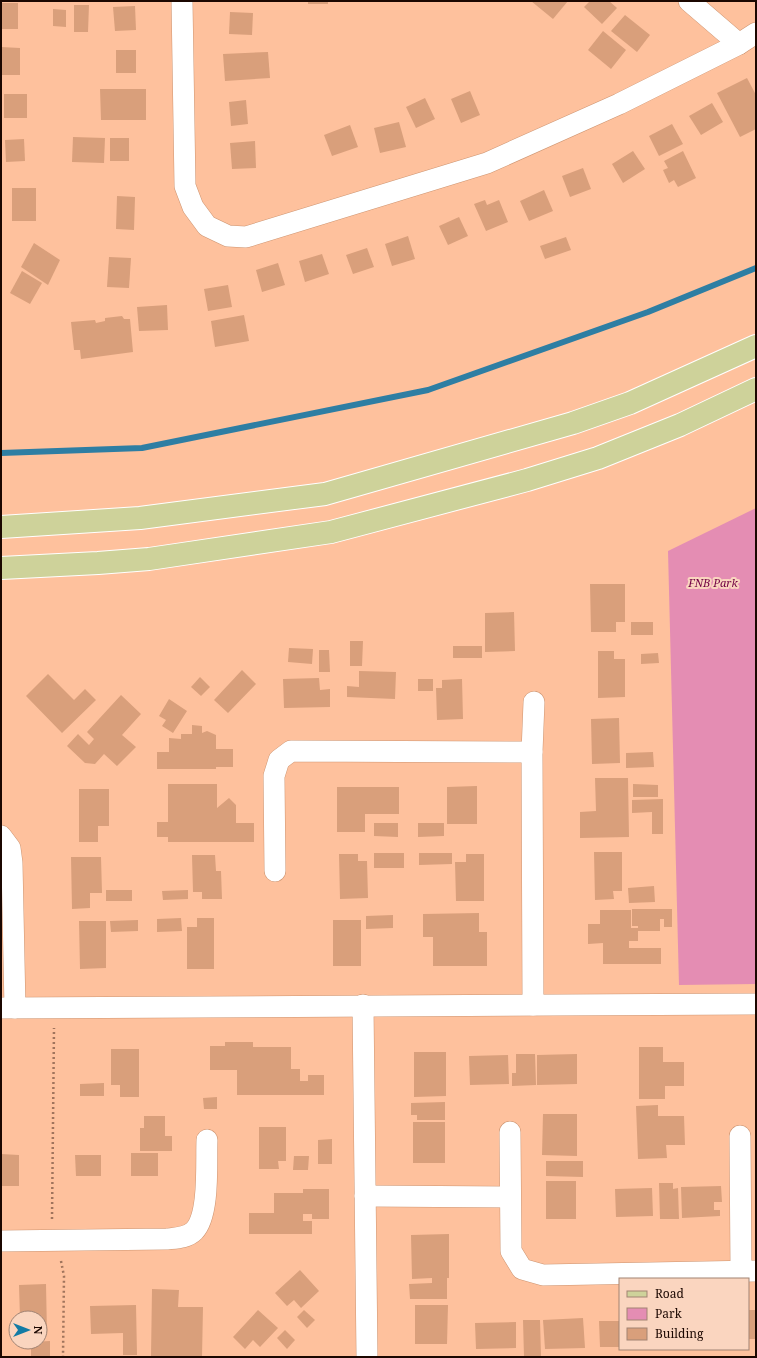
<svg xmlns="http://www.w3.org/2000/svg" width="757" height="1358" font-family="'Noto Serif',serif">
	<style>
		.green { fill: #e48db3 }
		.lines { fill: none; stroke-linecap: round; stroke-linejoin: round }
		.stream { stroke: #2e7ea3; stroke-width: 6 }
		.building { fill: #d99f7b }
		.minor-casing { stroke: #cd9470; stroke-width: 22 }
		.primary-casing { stroke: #fff; stroke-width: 24 }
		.path { stroke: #a0745c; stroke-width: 2.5; stroke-dasharray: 2 3; stroke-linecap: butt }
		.minor { stroke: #fff; stroke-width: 21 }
		.primary { stroke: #ced29a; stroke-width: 22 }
		.labels { text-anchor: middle; stroke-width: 4; stroke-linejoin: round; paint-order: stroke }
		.park-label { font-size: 11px; font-style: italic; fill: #700043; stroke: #fad5bf }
	</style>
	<rect width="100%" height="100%" fill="#fec19d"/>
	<path class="green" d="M756 508V984L679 985 668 551Z"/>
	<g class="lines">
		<path class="stream" d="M1 453 142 448 428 390 648 312 756 268"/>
	</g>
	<g class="building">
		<rect x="308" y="1" width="20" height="3"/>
		<path d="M531 1H568L553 19Z"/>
		<path d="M590 1H609L617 8 602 24 584 7Z"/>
		<rect x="1" y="3" width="17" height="26"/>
		<path d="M74 5H89L88 32H74Z"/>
		<path d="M135 6 136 30 115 31 113 7Z"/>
		<path d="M53 9 66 10V27L53 26Z"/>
		<path d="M230 12 253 13 252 35 229 34Z"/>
		<path d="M625 15 650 35 637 52 611 31Z"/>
		<path d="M603 31 626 50 611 69 588 50Z"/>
		<path d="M1 47 20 48V75H1Z"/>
		<rect x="116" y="50" width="20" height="23"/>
		<path d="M268 52 270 78 225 81 223 54Z"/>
		<path d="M747 78 756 95V129L740 137 717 93Z"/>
		<path d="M100 89H146V120H101Z"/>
		<path d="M470 91 480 115 461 123 451 99Z"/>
		<rect x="4" y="94" width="23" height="24"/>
		<path d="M425 98 435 119 416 128 406 107Z"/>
		<path d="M246 100 248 124 231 126 229 102Z"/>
		<path d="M712 103 723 122 701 135 689 116Z"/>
		<path d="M399 122 406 147 380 153 374 128Z"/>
		<path d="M672 124 683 144 659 156 649 136Z"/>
		<path d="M350 125 358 147 332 156 324 135Z"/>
		<path d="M73 137 105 138 104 163 72 162Z"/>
		<rect x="110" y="138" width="19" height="23"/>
		<path d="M24 139 25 161 6 162 5 140Z"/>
		<path d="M255 141 256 168 232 169 230 143Z"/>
		<path d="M633 151 645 169 623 183 612 164Z"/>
		<path d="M683 151 696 178 678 187 674 180 669 183 663 170 668 168 664 161Z"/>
		<path d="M583 168 591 189 570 197 562 176Z"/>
		<rect x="12" y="188" width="24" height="33"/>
		<path d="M544 190 553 211 529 221 520 201Z"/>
		<path d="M117 196 135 197 134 230 116 229Z"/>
		<path d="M485 200 487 205 499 200 508 222 486 231 474 204Z"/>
		<path d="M459 217 468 236 448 245 439 226Z"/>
		<path d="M408 236 415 259 392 266 385 244Z"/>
		<path d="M566 237 571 250 545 259 540 246Z"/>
		<path d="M34 243 60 260 48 285 21 267Z"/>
		<path d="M367 248 374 267 353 274 346 255Z"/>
		<path d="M322 254 329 274 305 282 299 261Z"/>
		<path d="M109 257 131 258 129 288 107 287Z"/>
		<path d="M278 263 285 285 262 292 256 270Z"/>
		<path d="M22 271 42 283 30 304 10 293Z"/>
		<path d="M228 285 232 307 208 311 204 289Z"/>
		<path d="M167 305 168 330 139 331 137 307Z"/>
		<path d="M244 315 249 341 215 347 211 321Z"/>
		<path d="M122 316 124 319H130L133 352 81 359 80 350H74L71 322 95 320 96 323 105 321V318Z"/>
		<path d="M590 584H625V622H616V632H591Z"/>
		<path d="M514 612 515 651 485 652V613Z"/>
		<rect x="631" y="622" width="22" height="13"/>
		<path d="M350 641H363L362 666H350Z"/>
		<rect x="453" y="646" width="29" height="12"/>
		<path d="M289 648 313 649 312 664 288 662Z"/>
		<path d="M319 650H329L330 672H319Z"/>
		<path d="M598 651H614V659H625V697L598 698Z"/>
		<path d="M658 653 659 663 641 664V654Z"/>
		<path d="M242 670 256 684 228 713 214 700Z"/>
		<path d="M359 671 396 672 395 699 347 697V686L359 687Z"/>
		<path d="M48 674 74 700 85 689 96 700 62 733 26 696Z"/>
		<path d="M200 677 210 687 201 696 191 687Z"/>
		<path d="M319 678 320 690 330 689V707L284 708 283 679Z"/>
		<rect x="418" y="679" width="15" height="12"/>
		<path d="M462 679 463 719 437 720 436 688H442V680Z"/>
		<path d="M121 695 141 714 122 735 136 747 117 766 104 754 95 764 85 763 67 746 78 734 89 745 94 739 87 732Z"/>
		<path d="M169 699 187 711 173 733 162 726 166 720 159 716Z"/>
		<path d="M619 718 620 763 592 764 591 719Z"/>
		<path d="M192 725 202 726V733L207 731 216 735V749H233V767H216V769H157V752H169V738L181 739V734H192Z"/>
		<path d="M653 752 654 767 626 768V753Z"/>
		<path d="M595 778H628L629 837 580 838V812L596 811Z"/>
		<path d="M168 784H217V808L229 798 236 805V823H254V842H168V837H157V822H168Z"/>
		<path d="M633 784 658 785V797H633Z"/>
		<path d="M477 786V824H447V787Z"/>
		<path d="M337 787H399V814H365V832H337Z"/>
		<path d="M79 789H109V826H98V842H79Z"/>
		<path d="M663 799V834H652V812L632 813V800Z"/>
		<path d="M374 823H398V837L374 836Z"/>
		<path d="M418 823H444V836L418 837Z"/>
		<path d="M594 852H622V891H613L614 899 595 900Z"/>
		<rect x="374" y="853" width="30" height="15"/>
		<path d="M419 853H452V864L419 865Z"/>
		<path d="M339 854H358V861H367L368 898 340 899Z"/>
		<path d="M466 854H484V901H456L455 862H466Z"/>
		<path d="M192 855H215L216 871H221L222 899H202V892H193Z"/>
		<path d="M71 857H101L102 893H90V908L72 909Z"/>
		<path d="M654 886 655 902 629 903 628 888Z"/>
		<rect x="106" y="890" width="26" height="11"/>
		<path d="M188 890V899L163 900 162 891Z"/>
		<path d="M632 909H672V927H664V919H660V931H638V941H629V948H661V964H603V943L588 944V924H600V910H631V928H638V926H632Z"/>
		<path d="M479 913V932H487V966H433V937H423V914Z"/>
		<path d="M393 915V928L366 929V916Z"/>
		<path d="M181 918 182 931 157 932V919Z"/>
		<path d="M197 918H214V969H187V927H197Z"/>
		<path d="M138 920V931L111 932 110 921Z"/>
		<rect x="333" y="920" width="28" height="46"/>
		<path d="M79 921H106V968L80 969Z"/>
		<path d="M225 1042H253V1047H291V1069H300V1081H308V1075H324V1095H237V1070H210V1046H225Z"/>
		<path d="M639 1047H663V1062H684V1086H665V1099H639Z"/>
		<path d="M111 1049H139V1097H120V1085H111Z"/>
		<path d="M414 1052H446V1096L414 1097Z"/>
		<path d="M516 1054H535L536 1085 512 1086V1073H516Z"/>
		<path d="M577 1054V1084L537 1085V1055Z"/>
		<path d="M508 1055 509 1084 470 1085 469 1056Z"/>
		<path d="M104 1083V1096H80V1084Z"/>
		<path d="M217 1097V1109H204L203 1098Z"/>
		<path d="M445 1102V1120H417V1115H411V1103Z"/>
		<path d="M658 1105V1116H684L685 1145H666L667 1158 638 1159 636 1106Z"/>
		<path d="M543 1114H577V1156L542 1155Z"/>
		<path d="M144 1116H165V1136H172V1151H140V1128H144Z"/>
		<rect x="413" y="1122" width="32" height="41"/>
		<path d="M259 1127H286V1161H278L279 1169H259Z"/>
		<path d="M332 1139V1164H318V1140Z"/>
		<rect x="131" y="1153" width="27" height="23"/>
		<path d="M1 1154 19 1155V1186H1Z"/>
		<path d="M75 1155H101V1176H76Z"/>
		<path d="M294 1156H309L308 1170H293Z"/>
		<path d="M546 1161H583V1177L546 1176Z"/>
		<rect x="546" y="1181" width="30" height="38"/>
		<path d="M659 1183H673V1189L678 1188 679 1219H660Z"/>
		<path d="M721 1186 722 1202H714V1210H720V1216L682 1218 681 1187Z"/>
		<path d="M652 1188 653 1216 616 1217 615 1189Z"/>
		<path d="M303 1189H329V1219H312V1214H303V1221H312V1234H249V1213H274V1193H303Z"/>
		<path d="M449 1234V1278H447V1299H410L409 1284 432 1283V1278L412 1279 411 1235Z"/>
		<path d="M300 1270 319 1291 301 1308 294 1300 287 1306 275 1293Z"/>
		<path d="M46 1284 47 1334H40V1318H20L19 1285Z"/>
		<path d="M152 1289 179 1290 178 1307H203L202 1357 151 1356Z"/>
		<path d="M136 1305 137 1355H123V1333L91 1334 90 1306Z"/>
		<path d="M415 1305H448L447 1344H415Z"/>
		<path d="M258 1310 278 1328 260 1347 253 1340 245 1349 233 1337Z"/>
		<path d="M304 1310 315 1320 307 1328 297 1317Z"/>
		<rect x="748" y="1310" width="8" height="29"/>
		<path d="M583 1318 585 1348 545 1349 543 1320Z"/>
		<path d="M523 1320H540L541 1356H538V1357H524Z"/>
		<path d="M599 1321H620V1347H600Z"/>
		<path d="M516 1322V1348L476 1349 475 1323Z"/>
		<path d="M285 1330 295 1340 287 1349 277 1338Z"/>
		<path d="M50 1341V1356H31V1342Z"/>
	</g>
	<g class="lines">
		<defs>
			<g id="minor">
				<path d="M182 1 185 186 193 207 207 226 228 236 246 237 487 163 619 104 739 44 756 33"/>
				<path d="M689 1 739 44"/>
				<path d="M1 836 10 848 12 863 15 1008"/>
				<path d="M275 871 274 776 279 760 291 751 532 752"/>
				<path d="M363 1005 367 1357"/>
				<path d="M533 1005 532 752 534 702"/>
				<path d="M1 1008 756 1004"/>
				<path d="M510 1132 511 1251 522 1269 543 1275 756 1271"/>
				<path d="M740 1136 741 1271"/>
				<path d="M365 1196 510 1197"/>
				<path d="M1 1241 167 1239C176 1238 187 1238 194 1231 210 1215 206 1162 207 1140"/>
			</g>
			<g id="primary">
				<path d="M1 527 140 518 325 494 573 423 630 403 756 346"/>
				<path d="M1 568 98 563 149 559 331 532 527 480 598 458 680 425 756 389"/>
			</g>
		</defs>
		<use href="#minor" class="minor-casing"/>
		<use href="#primary" class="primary-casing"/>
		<g class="path">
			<path d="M52 1219 54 1028"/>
			<path d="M61 1261 64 1276 63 1357"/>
		</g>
		<use href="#minor" class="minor"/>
		<use href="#primary" class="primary"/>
	</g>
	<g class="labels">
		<g class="park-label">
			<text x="713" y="587">FNB Park</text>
		</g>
	</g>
	<rect width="757" height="1358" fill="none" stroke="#1b0700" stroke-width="4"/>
	<rect x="619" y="1278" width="130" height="72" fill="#fad5bf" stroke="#a18373"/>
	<rect x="627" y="1291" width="20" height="6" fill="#ced29a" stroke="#a18373"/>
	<text x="655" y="1298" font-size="12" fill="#1b0700">Road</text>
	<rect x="627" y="1308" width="20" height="12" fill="#e48db3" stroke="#a18373"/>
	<text x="655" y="1318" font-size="12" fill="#1b0700">Park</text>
	<rect x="627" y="1328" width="20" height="12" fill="#d99f7b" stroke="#a18373"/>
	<text x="655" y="1338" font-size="12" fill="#1b0700">Building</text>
	<g transform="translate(28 1330) rotate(90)"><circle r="19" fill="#fad5bf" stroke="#a18373"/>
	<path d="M0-3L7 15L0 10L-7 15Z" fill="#127ba5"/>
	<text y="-6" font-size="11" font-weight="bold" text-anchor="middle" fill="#1b0700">N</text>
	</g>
</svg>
